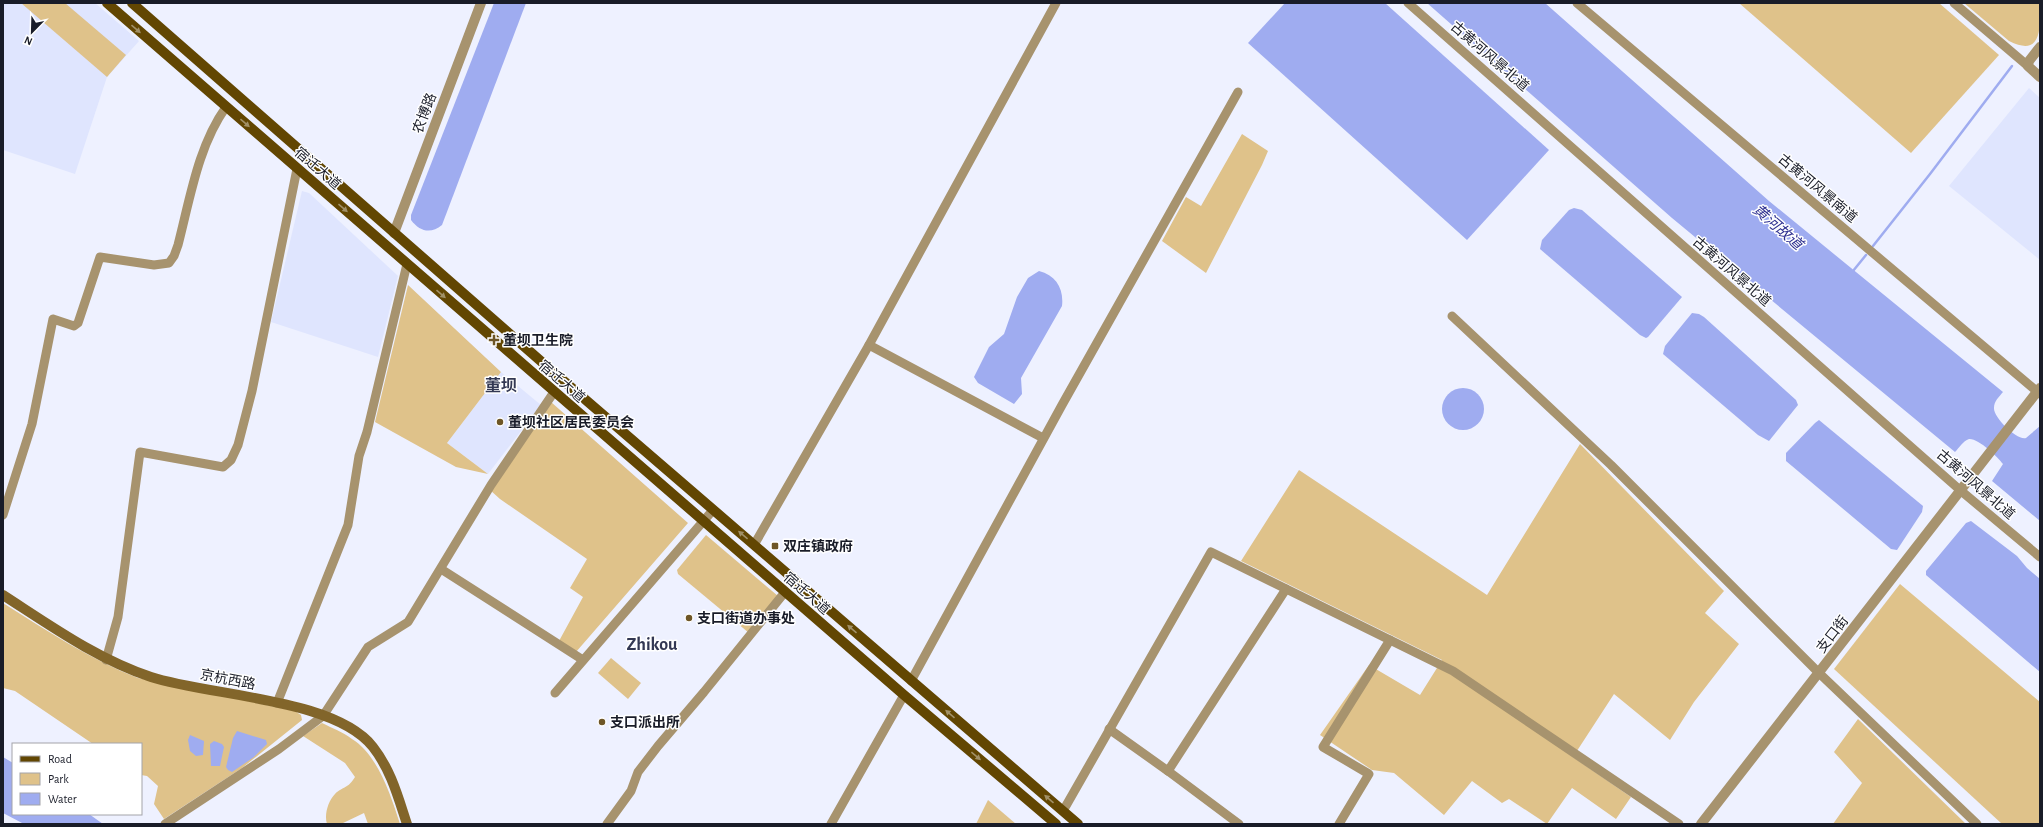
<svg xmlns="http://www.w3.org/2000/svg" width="2043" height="827" font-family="'Alegreya Sans','Noto Sans SC',sans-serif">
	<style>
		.built { fill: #dfe5fe }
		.green { fill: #dfc28a }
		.water { fill: #9facf0 }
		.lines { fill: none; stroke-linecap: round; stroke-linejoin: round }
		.stream { stroke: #9facf0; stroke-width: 2.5 }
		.minor { stroke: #a7936e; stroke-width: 9 }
		.tertiary { stroke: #a7936e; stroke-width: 10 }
		.secondary { stroke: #82652a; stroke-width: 10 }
		.primary { stroke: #624602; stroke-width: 10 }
		.oneway { fill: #a19067 }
		.poi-dot { fill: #6e5626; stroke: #fff; stroke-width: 1.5 }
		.labels { text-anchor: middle; stroke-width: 3; stroke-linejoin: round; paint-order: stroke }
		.street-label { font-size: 14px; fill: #191c28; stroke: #fff }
		.poi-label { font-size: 14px; font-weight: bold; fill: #191c28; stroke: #fff; text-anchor: start }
		.water-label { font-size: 15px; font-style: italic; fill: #2e3090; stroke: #fff }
		.quarter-label { font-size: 16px; font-weight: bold; fill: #333853; stroke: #fff }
		.district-label { font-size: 18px; font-weight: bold; fill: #333853; stroke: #fff }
	</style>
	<rect width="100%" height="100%" fill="#eef1ff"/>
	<g class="built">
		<path d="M3 3H95L139 41 107 77 75 174 3 150Z"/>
		<path d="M2029 88 2040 98V260L1949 186Z"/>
		<path d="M302 191 309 193 398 276 378 357 271 322Z"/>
		<path d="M501 372 541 405 488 474 447 443Z"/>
	</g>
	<g class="green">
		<path d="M21 3H65L126 55 107 77Z"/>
		<path d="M1739 3H1939L1999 55 1911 153Z"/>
		<path d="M1964 3H2040C2040 27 2043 58 2009 41Z"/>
		<path d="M1242 134 1268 151 1262 165 1206 273 1162 241 1186 197 1201 206Z"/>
		<path d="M408 285 501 372 447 443 488 474 456 467 375 422Z"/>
		<path d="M551 402 688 523 576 652 559 641 583 597 570 588 587 559 500 499 490 490Z"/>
		<path d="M1580 444 1724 591 1705 613 1739 644 1694 702 1670 740 1614 694 1573 757 1631 797 1616 819 1572 788 1547 824 1509 799 1502 803 1472 781 1444 815 1394 773 1372 770 1320 735 1369 665 1420 695 1442 660 1241 561 1299 470 1487 595Z"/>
		<path d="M706 535 778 596 749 633 678 574 677 570Z"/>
		<path d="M1900 584 2040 702V824H2002L1834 669Z"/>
		<path d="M3 603C46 630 89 659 138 678L295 711 301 715 302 720 242 768 164 819 154 804 158 786 147 776 141 775V744H93L15 691 3 688Z"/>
		<path d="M611 658 641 683 628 699 598 673Z"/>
		<path d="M1858 719 1966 824H1833L1862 783 1834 752Z"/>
		<path d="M322 723C332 728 343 732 352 739 378 755 391 796 400 824H368L364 813 341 824H327C324 815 328 801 335 794 343 786 348 789 355 777L345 763 303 736Z"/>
		<path d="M988 800 1016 824H976Z"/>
	</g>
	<g class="water">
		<path d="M494 3H526L442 225C431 234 420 232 411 220V215Z"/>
		<path d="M1285 3H1385L1549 150 1467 240 1248 43Z"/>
		<path d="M1427 3H1545L1769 201 2003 392C1999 397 1994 401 1994 408 1993 417 2017 441 2026 438L2040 426V521L1992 481 2003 464C1998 457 1978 438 1969 439 1963 441 1959 448 1955 452L1672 218Z"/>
		<path d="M1574 208 1582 210 1682 297 1648 337 1646 338 1640 335 1540 249 1542 240 1569 210Z"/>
		<path d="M1039 271C1056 275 1064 289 1062 306L1021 378 1022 394 1014 404 978 383 974 377 989 347 1004 334 1017 297 1028 278Z"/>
		<path d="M1692 313 1699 314 1704 317 1796 400 1798 405 1769 441 1758 435 1663 354 1665 346Z"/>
		<circle cx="1463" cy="409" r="21"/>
		<path d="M1819 420 1923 506 1922 512 1897 550 1891 549 1786 461V453L1815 423Z"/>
		<path d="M1971 521 2017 556 2027 568 2040 579V672L1926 575V571L1966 523Z"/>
		<path d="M237 731 266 740 267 744 254 757 232 772 228 770 226 767 233 738Z"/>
		<path d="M190 735 204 741 203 755 196 756 190 751 188 740Z"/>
		<path d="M214 741 222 744 224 747 220 766H211L210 744Z"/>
		<path d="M3 757 13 763V814H89L103 824H24L3 813Z"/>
	</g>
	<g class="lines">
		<g class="stream">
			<path d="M1873 246 1930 174 2012 66"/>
			<path d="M1853 271 1866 255"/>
		</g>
		<g class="minor">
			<path d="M1408 3 1960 490 2040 557"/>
			<path d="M1577 3 2040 394"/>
			<path d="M1954 3 2028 66"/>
			<path d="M1452 316 1611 465 1819 673 1977 824"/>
			<path d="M869 345 1043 438"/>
			<path d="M3 515 32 424 53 319 74 326 78 323 100 257 154 265 169 263 174 256 178 245C190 199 198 146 226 107"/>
			<path d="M754 545 869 345 1056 3"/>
			<path d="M441 569 583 660"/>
			<path d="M106 660 118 617 140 452 223 467 231 460 238 445 252 391 297 169"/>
			<path d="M911 681 1062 405 1238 92"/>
			<path d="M555 693 713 510"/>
			<path d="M277 703 348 525 359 456 367 432 407 264"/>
			<path d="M1109 729 1168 771 1286 589"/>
			<path d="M1168 771 1239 824"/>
			<path d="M1063 811 1211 552 1453 671 1679 824"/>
			<path d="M165 824 279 749 323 716 368 647 408 622 491 485 554 392"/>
			<path d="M607 824 631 791 638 772 658 746 704 692 785 592"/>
			<path d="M831 824 904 695"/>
			<path d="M1339 824 1369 774 1323 747 1390 640"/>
		</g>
		<g class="tertiary">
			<path d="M2040 47 2029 61 2028 66 2040 77"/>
			<path d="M394 233 481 3"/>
			<path d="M1701 824 2040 388"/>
		</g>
		<path class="secondary" d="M3 595C51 626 97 659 151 677 209 696 335 698 373 747 391 770 398 797 407 824"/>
		<g class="primary">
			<path d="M107 3 904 695 1056 824"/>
			<path d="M132 3 551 370 1078 824"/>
		</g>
	</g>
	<defs><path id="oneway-solid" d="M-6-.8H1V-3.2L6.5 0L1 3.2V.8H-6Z"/></defs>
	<g class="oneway">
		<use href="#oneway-solid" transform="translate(136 29) rotate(41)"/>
		<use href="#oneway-solid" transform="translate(245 123) rotate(41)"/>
		<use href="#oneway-solid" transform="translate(343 208) rotate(41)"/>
		<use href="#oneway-solid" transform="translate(441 294) rotate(41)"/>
		<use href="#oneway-solid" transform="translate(743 535) rotate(-140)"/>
		<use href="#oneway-solid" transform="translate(852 629) rotate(-139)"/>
		<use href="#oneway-solid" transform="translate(950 714) rotate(-139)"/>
		<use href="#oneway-solid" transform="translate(976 756) rotate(40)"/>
		<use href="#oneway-solid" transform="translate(1049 799) rotate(-139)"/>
	</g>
	<g class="poi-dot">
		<path d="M492 334h4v4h4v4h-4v4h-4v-4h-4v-4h4z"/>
		<circle cx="500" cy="422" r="4"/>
		<rect x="771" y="542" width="8" height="8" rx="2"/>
		<circle cx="689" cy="618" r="4"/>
		<circle cx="602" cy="722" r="4"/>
	</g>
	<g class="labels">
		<g class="street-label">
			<text transform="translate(1490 56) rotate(41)" y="5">古黄河风景北道</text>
			<text transform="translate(424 113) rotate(-69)" y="5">农博路</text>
			<text transform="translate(318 168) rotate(41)" y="5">宿迁大道</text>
			<text transform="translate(1818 188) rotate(40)" y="5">古黄河风景南道</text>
			<text transform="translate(1732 271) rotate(41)" y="5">古黄河风景北道</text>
			<text transform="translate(562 381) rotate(41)" y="5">宿迁大道</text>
			<text transform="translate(1976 484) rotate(41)" y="5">古黄河风景北道</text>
			<text transform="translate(807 593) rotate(41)" y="5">宿迁大道</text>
			<text transform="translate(1832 634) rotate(-52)" y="5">支口街</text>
			<text transform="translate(228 679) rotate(11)" y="5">京杭西路</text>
		</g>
		<g class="poi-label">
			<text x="503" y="345">董坝卫生院</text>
			<text x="508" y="427">董坝社区居民委员会</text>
			<text x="783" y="551">双庄镇政府</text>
			<text x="697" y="623">支口街道办事处</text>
			<text x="610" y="727">支口派出所</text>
		</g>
		<g class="water-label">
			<text transform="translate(1778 227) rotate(41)" y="5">黄河故道</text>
		</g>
		<g class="quarter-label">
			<text x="501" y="391">董坝</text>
		</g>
		<g class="district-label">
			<text x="652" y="650">Zhikou</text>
		</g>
	</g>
	<rect width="2043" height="827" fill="none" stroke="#191c28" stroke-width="8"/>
	<rect x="12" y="743" width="130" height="72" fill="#ffffff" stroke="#a3a4a9"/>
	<rect x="20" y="756" width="20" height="6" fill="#624602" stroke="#a3a4a9"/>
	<text x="48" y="763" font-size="12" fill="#191c28">Road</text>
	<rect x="20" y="773" width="20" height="12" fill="#dfc28a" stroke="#a3a4a9"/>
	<text x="48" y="783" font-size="12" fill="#191c28">Park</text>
	<rect x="20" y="793" width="20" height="12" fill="#9facf0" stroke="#a3a4a9"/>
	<text x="48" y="803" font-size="12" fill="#191c28">Water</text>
	<g transform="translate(32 32) rotate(203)" stroke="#ffffff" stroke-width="3" paint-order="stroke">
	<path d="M0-3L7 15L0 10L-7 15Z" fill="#191c28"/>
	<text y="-6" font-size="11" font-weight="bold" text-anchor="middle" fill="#191c28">N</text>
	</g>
</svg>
